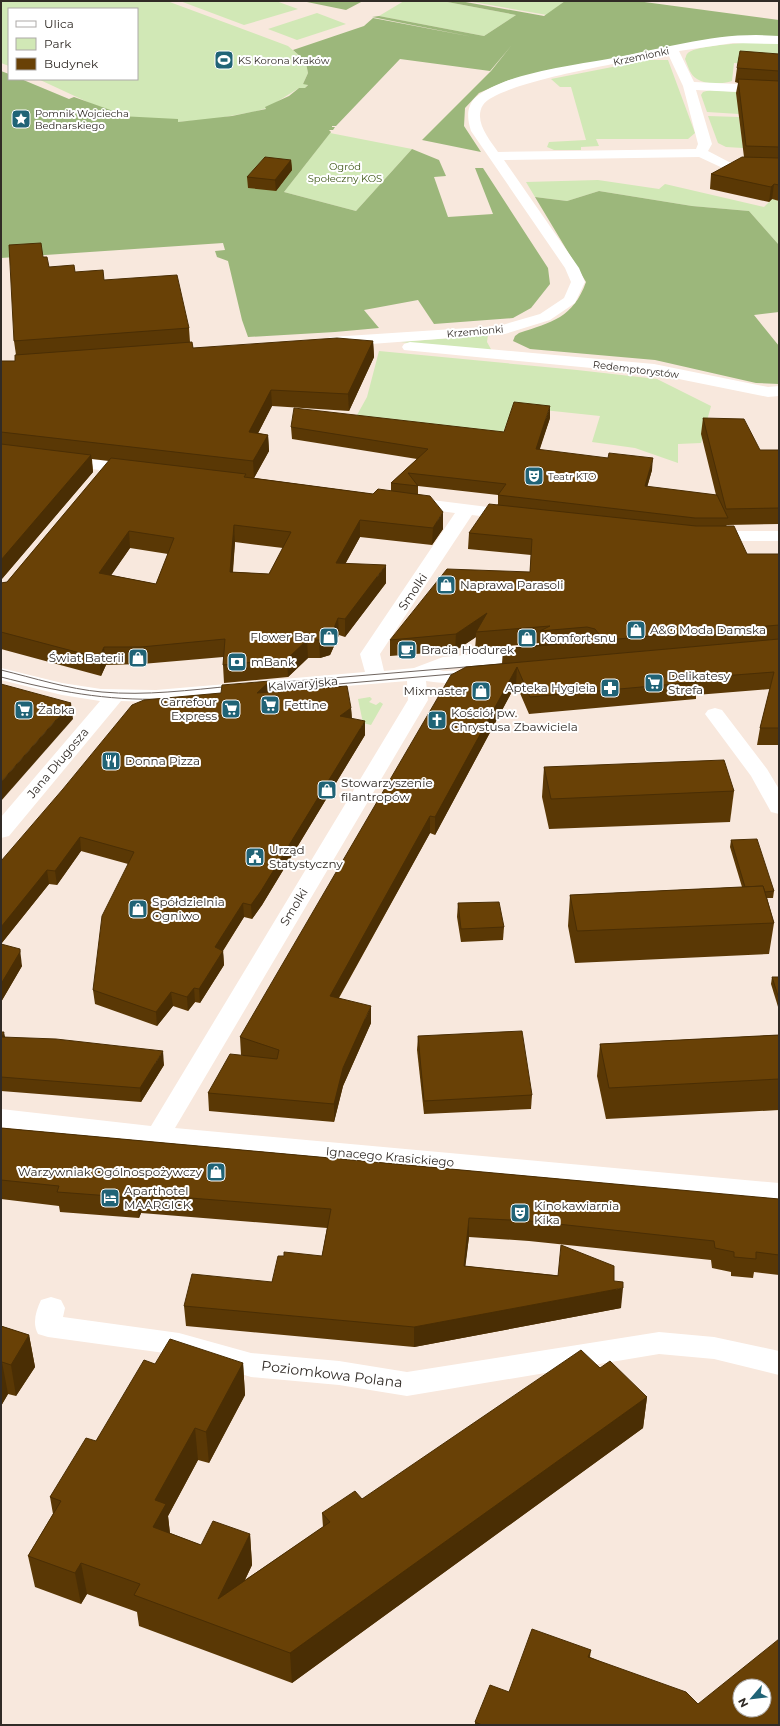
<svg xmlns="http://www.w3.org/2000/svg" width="780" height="1726" font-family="Montserrat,sans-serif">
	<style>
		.green { fill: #d1e8b6 }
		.forest { fill: #9cb77b }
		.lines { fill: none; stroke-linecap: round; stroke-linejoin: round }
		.minor { fill: #fff; fill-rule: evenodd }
		.tram { stroke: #6f655f; stroke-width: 1 }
		.wall { fill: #5a3805; fill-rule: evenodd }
		.shaded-wall { fill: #4a2e04 }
		.building { fill: #694106; stroke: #4a2e04; fill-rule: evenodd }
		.labels { text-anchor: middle; stroke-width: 4; stroke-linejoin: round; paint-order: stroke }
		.far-street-label { font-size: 10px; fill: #312b26; stroke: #fff }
		.far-poi-label { font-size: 10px; fill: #312b26; stroke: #fff; text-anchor: start }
		.far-park-label { font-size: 10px; fill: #3e5617; stroke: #fff }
		.poi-label { font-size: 12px; fill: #312b26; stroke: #fff; text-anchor: start }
		.street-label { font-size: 12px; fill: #312b26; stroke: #fff }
		.near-street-label { font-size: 14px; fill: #312b26; stroke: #fff }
	</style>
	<rect width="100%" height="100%" fill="#f8e8dd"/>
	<g class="green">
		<path d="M1 1H167L288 46 302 58 309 57 312 62 306 63 308 73 303 84H308L305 89 299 88 267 108 257 111 214 119 178 122V120L139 118 111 114 115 112 94 105 38 79H137V9H9V66L1 63Z"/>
		<path d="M180 1H276L298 9 244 25Z"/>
		<path d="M404 1H442L516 15 484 36 379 16Z"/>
		<path d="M467 1H565L547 15Z"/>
		<path d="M317 13 346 24 297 40 268 29Z"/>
		<path d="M743 43H779V65L734 63 732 81C723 84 706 85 697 79 690 75 688 66 685 59 686 57 686 55 687 54 693 46 733 44 743 43Z"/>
		<path d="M648 60H668L695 133 688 139H596L599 146 581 147V150H554L547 147 549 142 586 140 571 87H560L551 79Z"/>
		<path d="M710 90 737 92 739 114 707 112 701 95 703 92Z"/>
		<path d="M708 116 739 117 743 148 726 147 718 143Z"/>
		<path d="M330 133 412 149 356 211 284 192Z"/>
		<path d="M598 180 659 189 665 184 764 207 772 199 779 201V245L749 211 692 206 599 191 567 201 535 197 526 182Z"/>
		<path d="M488 335 487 342 492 351 400 342Z"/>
		<path d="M379 351 577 370 657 379 711 406 701 443 678 444V463L635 448 592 442 600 416 515 407 500 439 352 424 367 397Z"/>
		<path d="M370 697 372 699 369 702 376 705 380 702 383 704 371 725 363 723 358 699Z"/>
	</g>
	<g class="forest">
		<path d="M302 1H363L346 10Z"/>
		<path d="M442 1H460L544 16 565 1H637L779 20V37H745L509 80 479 93 465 108 464 126 481 152 422 140 491 71 511 46 490 71 400 59 336 126H332V127H335L333 130H329L331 132 284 192 356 211 412 149 439 160 446 176 434 177 448 217 493 214 475 168H483L548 268 550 284 531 308 513 318 434 324 418 300 364 310 379 328 335 332 248 337 242 320 228 261 217 257 215 251 225 250 223 243 1 258V71L9 74V79H21L69 99 74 97 116 112 112 114 120 116 178 119V122L232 116 266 109 265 107 289 96 299 88H305L308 85 303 84 308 73 306 63 312 62 309 58H302L293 50 364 26 373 18 473 37 372 17 379 16 484 36 516 15Z"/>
		<path d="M599 191 692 206 749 211 779 245V312L754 315 779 346V384L756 383 655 360 530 349 513 341 515 336 519 333C552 322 573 318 586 282L535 197 567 201Z"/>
	</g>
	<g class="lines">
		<g class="minor">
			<path d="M756 35 779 36V44L733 43 679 51 694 82 779 86V94L696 90 712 144 708 151 729 162 779 163V171L727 170 699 157 504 160 579 268 585 282 575 303 550 320 505 334 331 347 325 345 323 342 325 339 331 337 499 326 540 314 564 298 571 282 565 268 471 131C467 119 466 106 476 97 505 73 576 65 613 58 660 49 708 35 756 35ZM668 54 683 86 698 144 696 149 498 152C490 140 473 121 483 105 498 82 636 60 668 54Z"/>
			<path d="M410 342 654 364 768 387 779 386V396L768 397 654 374 404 350 402 347 404 344Z"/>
			<path d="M63 456 134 464 140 465 143 469 140 473 134 474 57 465 54 461 57 457Z"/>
			<path d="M408 497 513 510 519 511 522 515 519 519 513 520 472 515 380 654 384 671 414 668 443 657 532 649 539 651 542 655 539 659 532 661 446 669 440 671 478 670 485 672 488 676 485 680C466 685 446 684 426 681L428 700 175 1128 779 1183V1203L158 1145 1 1127V1109L151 1126 408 700 407 681 156 702 121 701 9 836 1 838V817L100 701 62 695 1 680V668L62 683 101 689 156 690 365 672 360 654 455 513 402 506 399 502 402 498Z"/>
			<path d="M708 531H779V541H708L702 540 699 536 702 532Z"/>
			<path d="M715 708 722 710 767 769 779 789V814L771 812 751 776 705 714 708 710Z"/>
			<path d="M51 1297 61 1300 65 1308 63 1317 179 1333 251 1353 339 1361 407 1372 659 1332 714 1337 779 1351V1375L714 1359 659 1354 407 1396 339 1385 251 1377 179 1355 48 1337 38 1334C32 1323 36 1311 41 1300Z"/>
		</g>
		<g class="tram">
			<path d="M1 670C34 678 68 689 102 692 146 696 190 690 233 686"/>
			<path d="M1 677C55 691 107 701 163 699"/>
			<path d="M259 684 514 663"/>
			<path d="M258 691 464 673"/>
		</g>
	</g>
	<g class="wall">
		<path d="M779 39V201L772 199 769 202 710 189 711 174 744 157 736 93 738 83 735 82 737 68 779 54 778 51Z"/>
		<path d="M291 160 292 170 276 191 248 188 247 177Z"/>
		<path d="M43 257 49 267 75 272 104 280 189 328 190 342 193 348 373 341 374 357 349 411 272 406 258 433 268 435 269 451 254 478 373 494 391 491V483L417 459 292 439 291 427 504 432 550 418 539 450 652 470 647 487 716 495 701 434 703 418 760 450H779V524L727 525 726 526 747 554H779V745H757L760 728 770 689 696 695V699L529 714 516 684 435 835 430 833 339 998 371 1023 343 1086 334 1122 209 1111 208 1093 244 1056 241 1055 240 1037 502 664 503 649 539 645V643L475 649 476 637 455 651 390 656V640L530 572 531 555 468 549 469 533 498 504V495L418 486V494L443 529 432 545 360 537 345 564 386 583 345 637 339 635 330 655 320 658H308L288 677 224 683 223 665V657L142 664 106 665 101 676 1 649V583L7 582 109 461 92 459 93 472 1 580V361H15L16 355 14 341ZM235 542 283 548 269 574 233 572ZM130 548 168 554 156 584 111 575Z"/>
		<path d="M270 681V692L351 708 352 719 365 735 262 905 252 919 244 917 223 951 224 965 200 1003 195 1002 188 1011 173 1006 157 1026 95 1004 93 990 128 864 81 851 57 885 49 884 1 944 22 966 1 1002V861L221 693Z"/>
		<path d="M544 767 734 791 730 822 549 829 542 797Z"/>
		<path d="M731 840 774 891 773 898H767L774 923 769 954 575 963 568 926 570 895 742 887 730 847Z"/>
		<path d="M458 903 504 927 503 940 461 942 457 917Z"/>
		<path d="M772 977H779V1010L771 984Z"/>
		<path d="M1 1032 5 1037 164 1065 141 1102 1 1091Z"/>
		<path d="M779 1035V1110L606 1119 597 1076 600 1044Z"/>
		<path d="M418 1036 532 1095 531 1109 424 1114 417 1050Z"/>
		<path d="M1 1128 779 1199V1275L754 1272 753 1278 731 1276V1272L712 1268 711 1260 529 1241 469 1237 465 1266 614 1281 621 1308 414 1347 186 1326 184 1306 272 1282 284 1256H322L327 1228 141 1213 139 1218 60 1212 59 1206 1 1199Z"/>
		<path d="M1 1326 29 1335 35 1367 16 1396 8 1394 1 1406Z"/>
		<path d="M243 1363 245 1395 209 1463 198 1460 168 1516 170 1533 201 1545 250 1534 252 1565 245 1580 323 1527 322 1513 362 1499 600 1368 647 1397 643 1428 292 1683 139 1626 137 1612 87 1594 81 1604 35 1587 28 1556 53 1514 50 1497 96 1441 155 1364Z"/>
		<path d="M591 1650 590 1657 698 1704 779 1725H475V1722L509 1692Z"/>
	</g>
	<g class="shaded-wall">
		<path d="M291 160 292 170 276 191 275 180Z"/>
		<path d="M774 184 772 199 769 202 771 187Z"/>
		<path d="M373 341 374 357 349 411 348 394Z"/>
		<path d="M271 390 272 406 250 449 249 432Z"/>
		<path d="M550 406V418L536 461V449Z"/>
		<path d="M268 435 269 451 254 478 253 461Z"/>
		<path d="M91 455 93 472 1 580V560Z"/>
		<path d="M653 458 652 470 644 498 645 486Z"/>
		<path d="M443 512V529L432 545 433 528Z"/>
		<path d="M360 520V537L336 581V563Z"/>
		<path d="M234 525 235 542 231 590 230 572Z"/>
		<path d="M129 531 130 548 101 590 99 573Z"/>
		<path d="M386 565V583L345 637V619Z"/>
		<path d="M487 613 476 632V637L455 651 456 634Z"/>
		<path d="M338 618 339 635 330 655 320 658 319 640Z"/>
		<path d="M307 640 308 658 288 677 287 659Z"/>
		<path d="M104 647 106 665 101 676 99 658Z"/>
		<path d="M517 667 516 684 435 835V817Z"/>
		<path d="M270 681V694L257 693Z"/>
		<path d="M71 703 73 719 1 801V782Z"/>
		<path d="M351 708 352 722 340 716Z"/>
		<path d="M365 721V735L262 905 252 919 251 905Z"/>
		<path d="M430 816V833L330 1013V996Z"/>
		<path d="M80 837 81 851 57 885 55 871Z"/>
		<path d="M47 870 49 884 1 944V927Z"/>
		<path d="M243 903 244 917 216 961 215 947Z"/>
		<path d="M20 949 22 966 1 1002V984Z"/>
		<path d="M223 951 224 965 200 1003 199 989Z"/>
		<path d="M194 988 195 1002 188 1011 187 997Z"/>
		<path d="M171 992 173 1006 157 1026 156 1012Z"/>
		<path d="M371 1006V1023L343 1086 334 1122V1104L343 1068Z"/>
		<path d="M4 1032 7 1046 2 1037Z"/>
		<path d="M163 1051 164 1065 141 1102 140 1088Z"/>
		<path d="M139 1194 141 1213 139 1218 137 1198Z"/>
		<path d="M469 1218V1237L463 1286 464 1266Z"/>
		<path d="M623 1288 621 1308 414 1347V1327Z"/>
		<path d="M29 1335 35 1367 16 1396 11 1365Z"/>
		<path d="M2 1362 8 1394 1 1406V1364Z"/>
		<path d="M243 1363 245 1395 209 1463 206 1432Z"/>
		<path d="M647 1397 643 1428 292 1683 290 1653Z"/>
		<path d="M195 1428 198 1460 168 1516 170 1535 153 1527 155 1500Z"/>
		<path d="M250 1534 252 1565 222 1627 218 1599Z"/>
		<path d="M81 1563 87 1594 81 1604 75 1573Z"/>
	</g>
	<g class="building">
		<path d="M740 51 779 54V71L737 68Z"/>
		<path d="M738 79 779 81V147L746 146Z"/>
		<path d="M265 157 291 160 275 180 247 177Z"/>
		<path d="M742 157 779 158V185L774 184 771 187 711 174Z"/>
		<path d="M41 243 43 257H47L49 267 74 265 75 272 103 270 104 280 177 275 189 328 14 341 9 245Z"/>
		<path d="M337 338 373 341 348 394 271 390 249 432 268 435 253 461 1 432V361H15V355L192 342 193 348Z"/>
		<path d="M514 402 550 406 536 449 608 458 609 453 653 458 645 486 717 495 728 518H695L498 495 506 484 408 473 418 486 391 483 428 449 291 427 294 408 504 432Z"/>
		<path d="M703 418 744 419 760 450H779V508L726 509Z"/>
		<path d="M1 444 91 455 1 560Z"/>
		<path d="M111 458 246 474 244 477 373 494 378 489 430 496 443 512 433 528 360 520 336 563 386 565 345 619 338 618 330 638 319 640H307L287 659 223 665 225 639 141 647H104L99 658 1 632V583L7 582ZM234 525 291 532 269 574 230 572ZM129 531 174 538 156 584 99 573Z"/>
		<path d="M489 504 696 526H734L747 554H779V625L503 649 594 640 599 634 595 629 587 627 540 631 550 626 476 632 487 613 456 634 390 640 447 569 530 572 532 539 469 533Z"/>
		<path d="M779 639V728H760L774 672 696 678 697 682 530 697 517 667 435 817 430 816 330 996 371 1006 343 1068 334 1104 208 1093 230 1054 277 1059 279 1050 240 1037 451 675 466 667Z"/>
		<path d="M270 681 257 693 347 686 351 708 340 716 365 721 261 891 251 905 243 903 215 947 223 951 199 989 194 988 187 997 171 992 156 1012 93 990 102 916 134 852 80 837 55 871 47 870 1 927V861L63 789 132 705 144 700 221 693 222 685Z"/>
		<path d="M1 684 71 703 1 782Z"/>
		<path d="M724 760 734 791 551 799 544 767Z"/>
		<path d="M757 839 774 891 765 892 763 886 745 887 731 840Z"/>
		<path d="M763 886 774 923 577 931 570 895Z"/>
		<path d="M499 902 504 927 461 929 458 903Z"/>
		<path d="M1 944 20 949V952L1 984Z"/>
		<path d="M772 977H779V999Z"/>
		<path d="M522 1031 532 1095 424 1101 418 1036Z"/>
		<path d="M1 1032H4L2 1037 56 1039 163 1051 140 1088 1 1077Z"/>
		<path d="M779 1035V1079L609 1088 600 1044Z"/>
		<path d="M1 1128 779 1199V1255L756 1252V1259L734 1257V1252L715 1248 714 1241 530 1221 469 1218 464 1266 558 1276 561 1245 614 1266V1281L623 1282V1288L414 1327 184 1306 192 1274 272 1282 278 1256H284V1252L322 1256 331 1209 139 1194 137 1198 57 1192 59 1186 1 1180Z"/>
		<path d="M1 1326 29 1335 11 1365 2 1362 1 1364Z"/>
		<path d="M170 1339 243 1363 206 1432 195 1428 155 1500 166 1504 153 1527 201 1545 213 1521 250 1534 218 1599 330 1522 322 1513 355 1491 362 1499 581 1350 600 1368 610 1361 647 1397 290 1653 134 1595 140 1584 81 1563 75 1573 28 1556 61 1501 50 1497 86 1438 96 1441 144 1360 155 1364Z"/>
		<path d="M532 1629 591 1650 588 1657 686 1692 698 1704 779 1639V1725H482L475 1722 490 1685 509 1692ZM740 1686H764V1710H740Z"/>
	</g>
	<defs>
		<symbol id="stadium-square" viewBox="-11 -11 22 22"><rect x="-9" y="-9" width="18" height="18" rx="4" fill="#206376" stroke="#fff"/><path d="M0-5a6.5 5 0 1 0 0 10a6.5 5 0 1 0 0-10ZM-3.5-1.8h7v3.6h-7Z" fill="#fff"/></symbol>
		<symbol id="sight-square" viewBox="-11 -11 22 22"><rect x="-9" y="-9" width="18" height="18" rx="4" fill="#206376" stroke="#fff"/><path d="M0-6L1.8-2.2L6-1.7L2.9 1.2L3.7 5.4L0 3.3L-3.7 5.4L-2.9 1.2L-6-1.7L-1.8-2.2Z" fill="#fff"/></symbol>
		<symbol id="theatre-square" viewBox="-11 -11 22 22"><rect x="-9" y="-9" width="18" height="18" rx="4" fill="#206376" stroke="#fff"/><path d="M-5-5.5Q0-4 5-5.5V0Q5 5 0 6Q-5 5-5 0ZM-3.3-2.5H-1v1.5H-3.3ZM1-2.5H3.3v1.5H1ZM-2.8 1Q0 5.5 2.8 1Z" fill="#fff"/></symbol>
		<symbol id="shop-square" viewBox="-11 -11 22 22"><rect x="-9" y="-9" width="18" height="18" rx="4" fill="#206376" stroke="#fff"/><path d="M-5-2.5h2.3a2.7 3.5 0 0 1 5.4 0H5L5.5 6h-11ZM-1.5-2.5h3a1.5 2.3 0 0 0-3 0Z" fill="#fff"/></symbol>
		<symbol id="cafe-square" viewBox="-11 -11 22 22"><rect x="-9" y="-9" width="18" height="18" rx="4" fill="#206376" stroke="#fff"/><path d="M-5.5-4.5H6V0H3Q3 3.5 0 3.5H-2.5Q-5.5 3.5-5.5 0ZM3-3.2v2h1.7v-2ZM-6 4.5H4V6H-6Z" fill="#fff"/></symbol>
		<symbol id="bank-square" viewBox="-11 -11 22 22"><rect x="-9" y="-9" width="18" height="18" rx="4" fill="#206376" stroke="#fff"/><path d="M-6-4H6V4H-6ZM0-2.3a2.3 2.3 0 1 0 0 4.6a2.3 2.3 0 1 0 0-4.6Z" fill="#fff"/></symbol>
		<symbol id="supermarket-square" viewBox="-11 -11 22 22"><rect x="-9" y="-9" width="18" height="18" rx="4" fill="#206376" stroke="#fff"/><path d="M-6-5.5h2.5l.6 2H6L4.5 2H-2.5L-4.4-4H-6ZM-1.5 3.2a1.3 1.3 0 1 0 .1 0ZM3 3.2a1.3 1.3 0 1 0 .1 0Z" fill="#fff"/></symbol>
		<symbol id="pharmacy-square" viewBox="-11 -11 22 22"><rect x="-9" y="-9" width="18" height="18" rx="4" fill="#206376" stroke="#fff"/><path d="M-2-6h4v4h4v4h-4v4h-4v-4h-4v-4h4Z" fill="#fff"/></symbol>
		<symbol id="church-square" viewBox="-11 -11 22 22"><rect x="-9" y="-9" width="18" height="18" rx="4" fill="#206376" stroke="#fff"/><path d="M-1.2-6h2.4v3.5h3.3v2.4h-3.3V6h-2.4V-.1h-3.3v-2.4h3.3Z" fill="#fff"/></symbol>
		<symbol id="restaurant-square" viewBox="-11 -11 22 22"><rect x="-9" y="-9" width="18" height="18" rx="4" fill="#206376" stroke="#fff"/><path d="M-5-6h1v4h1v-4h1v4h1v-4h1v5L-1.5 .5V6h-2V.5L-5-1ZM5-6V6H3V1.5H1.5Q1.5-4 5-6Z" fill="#fff"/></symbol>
		<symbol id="civic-square" viewBox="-11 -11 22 22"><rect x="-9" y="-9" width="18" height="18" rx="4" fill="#206376" stroke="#fff"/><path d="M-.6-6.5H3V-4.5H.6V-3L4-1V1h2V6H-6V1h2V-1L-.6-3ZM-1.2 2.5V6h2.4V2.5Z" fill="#fff"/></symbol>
		<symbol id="hotel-square" viewBox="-11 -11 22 22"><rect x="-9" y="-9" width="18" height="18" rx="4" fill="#206376" stroke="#fff"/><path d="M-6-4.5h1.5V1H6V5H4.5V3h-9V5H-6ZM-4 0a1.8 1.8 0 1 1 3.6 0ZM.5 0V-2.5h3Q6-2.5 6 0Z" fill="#fff"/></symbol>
	</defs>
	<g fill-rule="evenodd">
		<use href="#stadium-square" x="213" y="49" width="22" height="22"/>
		<use href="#sight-square" x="10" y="108" width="22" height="22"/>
		<use href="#theatre-square" x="523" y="465" width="22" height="22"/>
		<use href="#shop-square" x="435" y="574" width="22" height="22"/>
		<use href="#shop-square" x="625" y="619" width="22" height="22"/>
		<use href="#shop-square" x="318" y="626" width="22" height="22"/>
		<use href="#shop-square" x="516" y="627" width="22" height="22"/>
		<use href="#cafe-square" x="396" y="639" width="22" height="22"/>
		<use href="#shop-square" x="127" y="647" width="22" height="22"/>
		<use href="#bank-square" x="226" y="651" width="22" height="22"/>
		<use href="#supermarket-square" x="643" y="672" width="22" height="22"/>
		<use href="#pharmacy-square" x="599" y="677" width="22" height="22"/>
		<use href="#shop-square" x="470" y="680" width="22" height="22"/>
		<use href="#supermarket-square" x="259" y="694" width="22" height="22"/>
		<use href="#supermarket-square" x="220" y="698" width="22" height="22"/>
		<use href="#supermarket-square" x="13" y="699" width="22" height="22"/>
		<use href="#church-square" x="426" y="709" width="22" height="22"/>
		<use href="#restaurant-square" x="100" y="750" width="22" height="22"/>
		<use href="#shop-square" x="316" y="779" width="22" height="22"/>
		<use href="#civic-square" x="244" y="846" width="22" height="22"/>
		<use href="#shop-square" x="127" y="898" width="22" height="22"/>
		<use href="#shop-square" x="205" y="1161" width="22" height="22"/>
		<use href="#hotel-square" x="99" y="1187" width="22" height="22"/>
		<use href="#theatre-square" x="509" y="1202" width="22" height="22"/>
	</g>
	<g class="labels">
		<g class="far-street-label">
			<text transform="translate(641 56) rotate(-12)" y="4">Krzemionki</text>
			<text transform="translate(475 331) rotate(-5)" y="4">Krzemionki</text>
			<text transform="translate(636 369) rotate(7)" y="4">Redemptorystów</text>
		</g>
		<g class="far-poi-label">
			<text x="238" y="64">KS Korona Kraków</text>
			<text x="35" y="117">Pomnik Wojciecha<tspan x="35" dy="12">Bednarskiego</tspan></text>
			<text x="548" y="480">Teatr KTO</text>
		</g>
		<g class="far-park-label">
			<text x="345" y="170">Ogród<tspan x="345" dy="12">Społeczny KOS</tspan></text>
		</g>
		<g class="poi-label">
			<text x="460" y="589">Naprawa Parasoli</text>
			<text x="650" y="634">A&amp;G Moda Damska</text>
			<text x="315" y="641" text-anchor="end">Flower Bar</text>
			<text x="541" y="642">Komfort snu</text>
			<text x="421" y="654">Bracia Hodurek</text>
			<text x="124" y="662" text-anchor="end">Świat Baterii</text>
			<text x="251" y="666">mBank</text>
			<text x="668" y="680">Delikatesy<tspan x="668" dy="14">Strefa</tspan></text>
			<text x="596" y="692" text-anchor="end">Apteka Hygieia</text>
			<text x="467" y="695" text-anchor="end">Mixmaster</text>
			<text x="217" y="706" text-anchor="end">Carrefour<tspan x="217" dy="14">Express</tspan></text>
			<text x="284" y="709">Fettine</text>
			<text x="38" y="714">Żabka</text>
			<text x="451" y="717">Kościół pw.<tspan x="451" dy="14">Chrystusa Zbawiciela</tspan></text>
			<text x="125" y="765">Donna Pizza</text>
			<text x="341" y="787">Stowarzyszenie<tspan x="341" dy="14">filantropów</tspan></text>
			<text x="269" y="854">Urząd<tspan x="269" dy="14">Statystyczny</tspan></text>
			<text x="152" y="906">Spółdzielnia<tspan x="152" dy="14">Ogniwo</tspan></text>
			<text x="202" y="1176" text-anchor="end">Warzywniak Ogólnospożywczy</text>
			<text x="124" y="1195">Aparthotel<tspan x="124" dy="14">MAARGICK</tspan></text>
			<text x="534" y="1210">Kinokawiarnia<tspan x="534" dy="14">Kika</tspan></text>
		</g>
		<g class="street-label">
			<text transform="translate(413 592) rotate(-56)" y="4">Smolki</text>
			<text transform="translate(303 684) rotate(-5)" y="4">Kalwaryjska</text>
			<text transform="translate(58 763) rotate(-50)" y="4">Jana Długosza</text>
			<text transform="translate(294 907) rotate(-59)" y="4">Smolki</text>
			<text transform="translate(390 1157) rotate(5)" y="4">Ignacego Krasickiego</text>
		</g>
		<g class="near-street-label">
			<text transform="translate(332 1374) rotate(7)" y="5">Poziomkowa Polana</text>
		</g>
	</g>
	<rect width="780" height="1726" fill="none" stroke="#312b26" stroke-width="4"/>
	<rect x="8" y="8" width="130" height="72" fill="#ffffff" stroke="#adaaa8"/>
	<rect x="16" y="21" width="20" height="6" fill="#ffffff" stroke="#adaaa8"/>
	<text x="44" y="28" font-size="12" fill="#312b26">Ulica</text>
	<rect x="16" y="38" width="20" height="12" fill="#d1e8b6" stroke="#adaaa8"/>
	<text x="44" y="48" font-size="12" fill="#312b26">Park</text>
	<rect x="16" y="58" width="20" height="12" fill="#694106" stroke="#adaaa8"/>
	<text x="44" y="68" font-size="12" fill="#312b26">Budynek</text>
	<g transform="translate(752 1698) rotate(242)"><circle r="19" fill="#ffffff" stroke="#adaaa8"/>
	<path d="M0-3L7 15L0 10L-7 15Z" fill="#206376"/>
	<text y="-6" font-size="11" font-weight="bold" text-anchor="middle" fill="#312b26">N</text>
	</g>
</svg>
